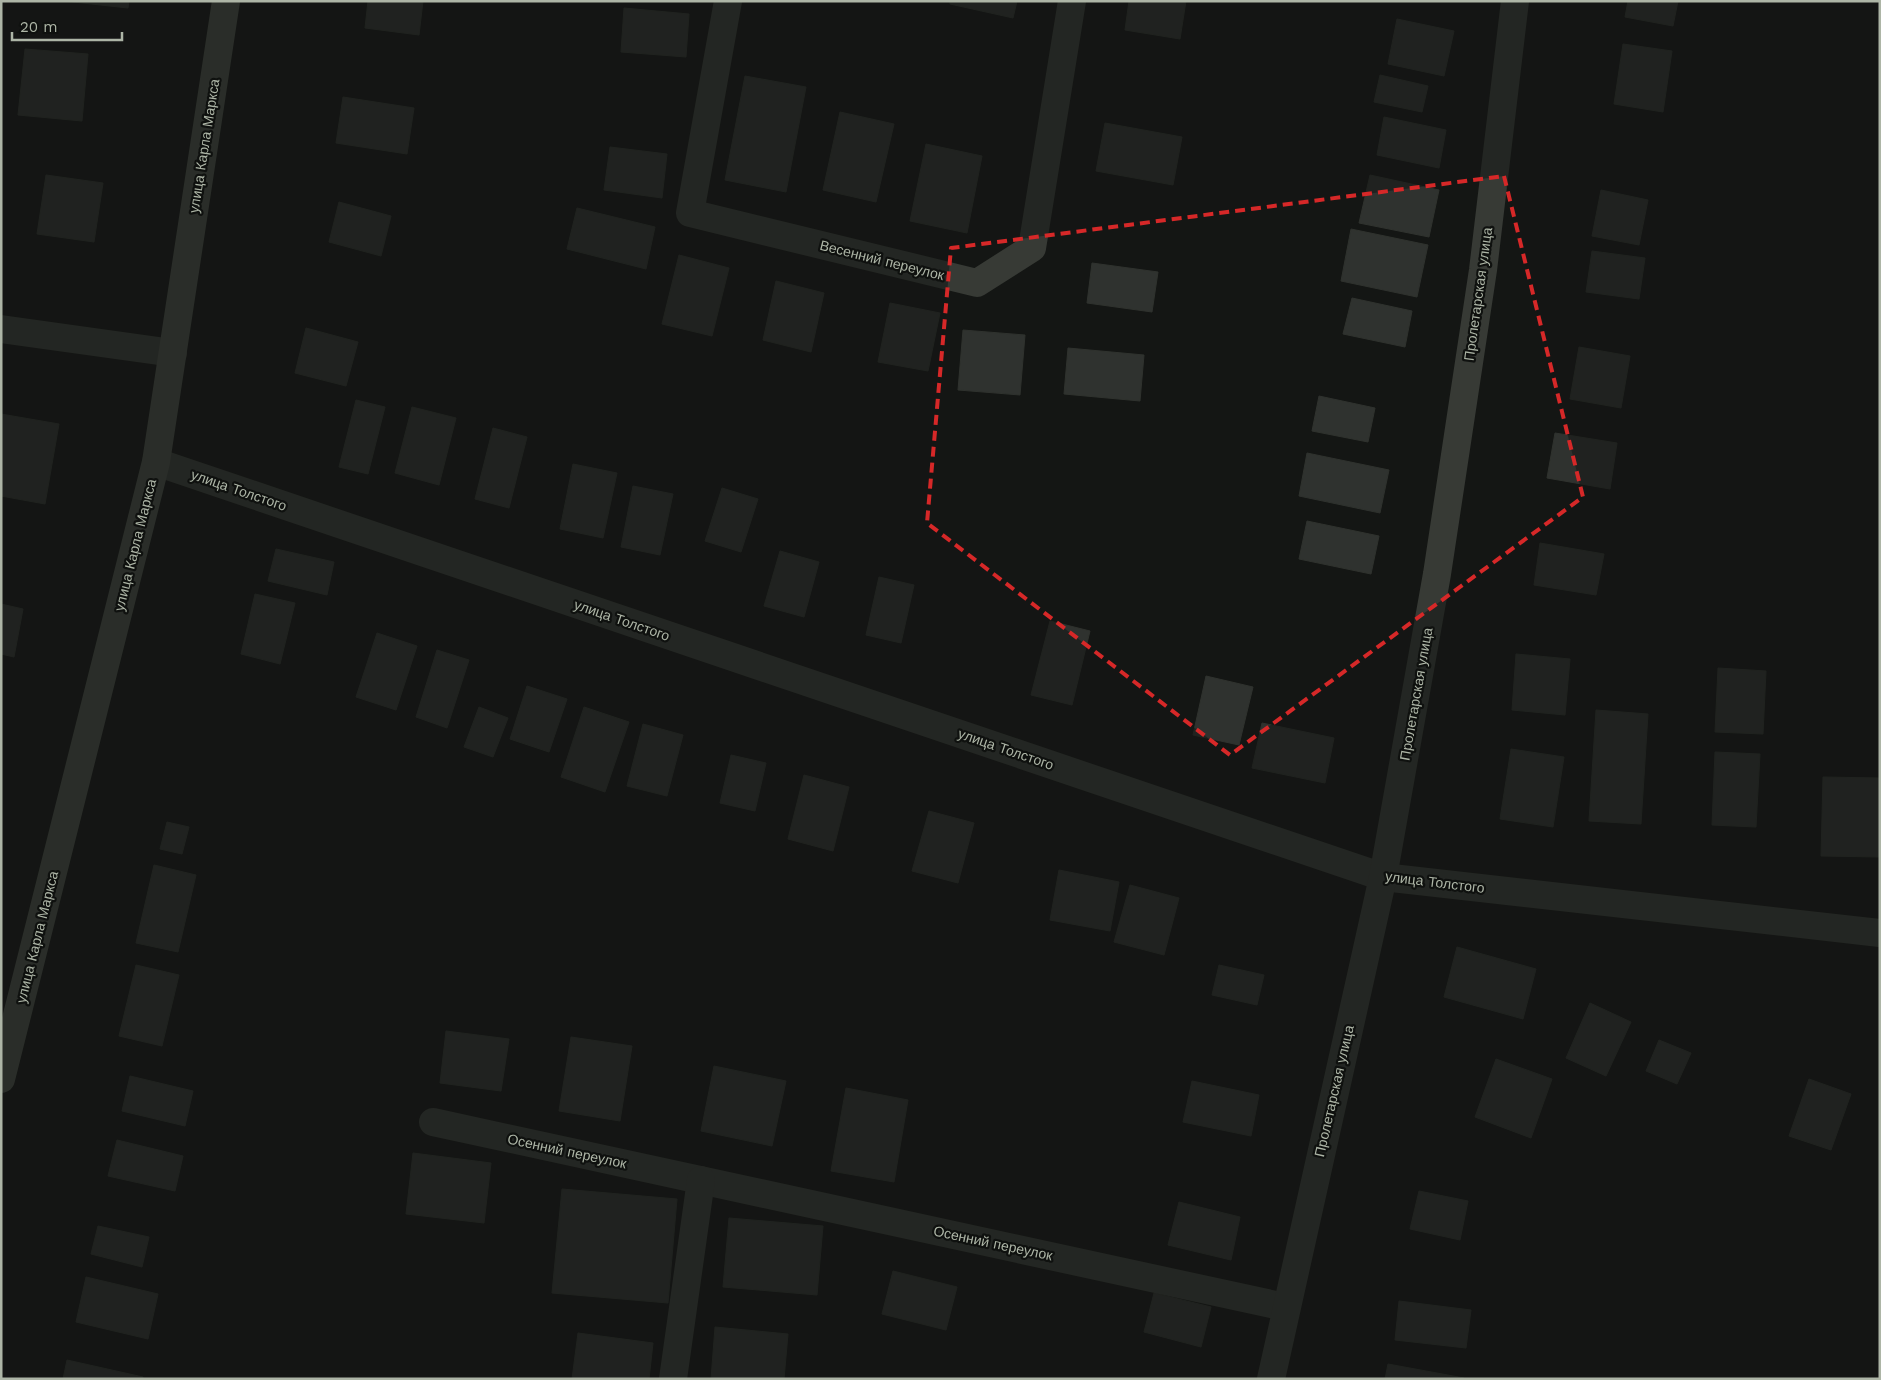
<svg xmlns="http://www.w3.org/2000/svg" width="1881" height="1380" font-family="'Work Sans',sans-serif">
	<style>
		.building { fill: #2f322f; stroke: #2f322e }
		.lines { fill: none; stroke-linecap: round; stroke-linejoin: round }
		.minor { stroke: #373a35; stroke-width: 28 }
		.tertiary { stroke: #373a35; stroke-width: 28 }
		.secondary { stroke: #464a43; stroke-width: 28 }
		.marked { fill: none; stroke: #d62828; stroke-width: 4; stroke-dasharray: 10 6; stroke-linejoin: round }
		.labels { text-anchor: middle; stroke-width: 4.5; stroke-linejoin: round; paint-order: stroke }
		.street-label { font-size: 14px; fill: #adb5a6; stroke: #0f110f }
	</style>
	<rect width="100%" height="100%" fill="#141614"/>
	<g class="building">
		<path d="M64 1H129L128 8Z"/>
		<path d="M368 1H423L419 35 365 28Z"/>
		<path d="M950 1H1017L1013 18 950 4Z"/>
		<path d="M1129 1H1186L1180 39 1125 30Z"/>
		<path d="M1628 1H1678L1673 26 1625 17Z"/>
		<path d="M624 8 689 14 686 57 621 52Z"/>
		<path d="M1397 19 1454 31 1444 76 1388 64Z"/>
		<path d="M1623 44 1672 51 1663 112 1614 104Z"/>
		<path d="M25 49 88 54 82 121 18 115Z"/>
		<path d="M1380 75 1428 86 1422 112 1374 102Z"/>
		<path d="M745 76 806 87 786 192 725 180Z"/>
		<path d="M343 97 414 108 407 154 336 143Z"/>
		<path d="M840 112 894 124 876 202 823 190Z"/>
		<path d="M1384 117 1446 130 1439 168 1377 155Z"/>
		<path d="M1105 123 1182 137 1173 185 1096 171Z"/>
		<path d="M926 144 982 156 967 233 910 221Z"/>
		<path d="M610 147 667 154 662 198 604 190Z"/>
		<path d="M46 175 103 183 94 242 37 234Z"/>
		<path d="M1370 175 1439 190 1429 237 1359 223Z"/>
		<path d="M1601 190 1648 200 1639 245 1592 236Z"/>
		<path d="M339 202 391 216 381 256 329 242Z"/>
		<path d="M577 208 655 227 646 269 567 249Z"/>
		<path d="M1351 229 1428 245 1417 297 1341 281Z"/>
		<path d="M1592 251 1645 258 1639 299 1586 292Z"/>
		<path d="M679 255 729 268 712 336 662 324Z"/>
		<path d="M1092 263 1158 272 1152 312 1087 303Z"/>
		<path d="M776 281 824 293 811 352 763 340Z"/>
		<path d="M1352 298 1412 311 1405 347 1343 334Z"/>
		<path d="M890 303 940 313 928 371 878 362Z"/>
		<path d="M306 328 358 342 346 386 295 373Z"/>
		<path d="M963 330 1025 335 1020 395 958 390Z"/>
		<path d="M1579 347 1630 356 1621 408 1570 399Z"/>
		<path d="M1068 348 1144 355 1140 401 1064 394Z"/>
		<path d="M1319 396 1375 408 1368 442 1312 431Z"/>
		<path d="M356 400 385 407 368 474 339 467Z"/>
		<path d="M412 407 456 418 439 485 395 473Z"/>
		<path d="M1 414 59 424 45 504 1 496Z"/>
		<path d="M493 428 527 437 509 508 475 499Z"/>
		<path d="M1555 433 1617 443 1610 489 1547 478Z"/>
		<path d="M1307 453 1389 470 1380 513 1299 496Z"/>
		<path d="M573 464 617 473 603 538 560 529Z"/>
		<path d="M633 486 673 494 660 555 621 547Z"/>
		<path d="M722 488 758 499 741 552 705 541Z"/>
		<path d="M1307 521 1379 536 1371 574 1299 559Z"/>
		<path d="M1540 543 1604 554 1596 595 1534 585Z"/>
		<path d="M276 549 334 562 327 595 268 581Z"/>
		<path d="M780 551 819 562 804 617 764 606Z"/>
		<path d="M879 577 914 585 901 643 866 635Z"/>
		<path d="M255 594 295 603 280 664 241 654Z"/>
		<path d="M1 604 23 609 14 657 1 654Z"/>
		<path d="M1050 621 1090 631 1072 705 1031 695Z"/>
		<path d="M377 633 417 646 396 710 356 697Z"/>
		<path d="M437 650 469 660 447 728 416 717Z"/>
		<path d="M1516 654 1570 659 1565 715 1512 710Z"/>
		<path d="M1718 668 1766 671 1763 734 1715 732Z"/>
		<path d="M1206 676 1253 687 1239 745 1193 735Z"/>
		<path d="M527 686 567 699 549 752 510 739Z"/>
		<path d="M479 707 508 718 493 757 464 747Z"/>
		<path d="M584 707 629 722 605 792 561 777Z"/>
		<path d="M1596 710 1648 714 1641 824 1589 821Z"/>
		<path d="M1262 723 1334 738 1325 783 1252 768Z"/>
		<path d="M643 724 683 735 667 796 627 786Z"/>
		<path d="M1511 749 1564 757 1553 827 1500 819Z"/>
		<path d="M1715 752 1760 754 1756 827 1712 825Z"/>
		<path d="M731 755 766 763 755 811 720 803Z"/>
		<path d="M804 775 849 787 833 851 788 839Z"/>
		<path d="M1823 777 1880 778V857L1821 856Z"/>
		<path d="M929 811 974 823 958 883 912 871Z"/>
		<path d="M167 822 189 827 182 854 160 849Z"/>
		<path d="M154 865 196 875 178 952 136 943Z"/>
		<path d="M1059 870 1119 882 1110 931 1050 920Z"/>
		<path d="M1130 885 1179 898 1164 955 1114 942Z"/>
		<path d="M1457 947 1536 969 1523 1019 1444 997Z"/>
		<path d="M136 965 179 975 162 1046 119 1036Z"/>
		<path d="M1219 965 1264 975 1257 1005 1212 995Z"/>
		<path d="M1590 1003 1631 1022 1606 1076 1566 1058Z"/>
		<path d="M446 1031 509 1039 501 1091 440 1083Z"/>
		<path d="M571 1037 632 1046 620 1121 559 1111Z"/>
		<path d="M1659 1040 1691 1053 1677 1084 1646 1071Z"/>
		<path d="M1496 1059 1552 1079 1531 1138 1475 1117Z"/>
		<path d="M714 1066 786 1081 772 1146 701 1131Z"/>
		<path d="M130 1076 193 1091 185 1126 122 1111Z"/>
		<path d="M1809 1079 1851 1094 1831 1150 1789 1136Z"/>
		<path d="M1192 1081 1259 1095 1251 1136 1183 1122Z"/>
		<path d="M846 1088 908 1100 894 1182 831 1171Z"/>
		<path d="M117 1140 183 1156 175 1191 108 1176Z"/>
		<path d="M413 1153 491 1163 484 1223 406 1214Z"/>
		<path d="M562 1189 677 1199 668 1303 552 1293Z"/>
		<path d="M1419 1191 1468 1201 1460 1240 1410 1229Z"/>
		<path d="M1179 1202 1240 1217 1231 1260 1168 1245Z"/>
		<path d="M729 1218 823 1226 817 1295 723 1287Z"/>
		<path d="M98 1226 149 1237 142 1267 91 1254Z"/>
		<path d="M893 1271 957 1287 946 1330 882 1314Z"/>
		<path d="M86 1277 158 1294 148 1339 76 1322Z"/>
		<path d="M1154 1293 1211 1307 1201 1347 1144 1332Z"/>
		<path d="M1399 1301 1471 1310 1466 1348 1395 1340Z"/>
		<path d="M715 1327 788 1334 784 1379H711Z"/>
		<path d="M578 1333 653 1343 649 1379H572Z"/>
		<path d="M67 1360 143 1377V1379H63Z"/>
		<path d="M1388 1364 1464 1378 1463 1379H1385Z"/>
	</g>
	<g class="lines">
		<g class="minor">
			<path d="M728 1 690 213 977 283 1032 248 1072 1"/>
			<path d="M156 462 1383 877 1880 933"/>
			<path d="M433 1122 1285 1307"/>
			<path d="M673 1379 701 1180"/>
			<path d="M1271 1379 1383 877 1437 574 1483 270 1515 1"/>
		</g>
		<path class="tertiary" d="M1 329 173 353"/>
		<path class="secondary" d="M1 1079 156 462 226 1"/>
	</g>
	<path d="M0 0H1881V1380H0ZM1504 176 1583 497 1230 755 927 523 951 248Z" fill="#141614" fill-opacity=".55" fill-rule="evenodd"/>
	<path class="marked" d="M1504 176 1583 497 1230 755 927 523 951 248Z"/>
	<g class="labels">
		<g class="street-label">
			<text transform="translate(204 146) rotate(-81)" y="5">улица Карла Маркса</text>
			<text transform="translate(882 260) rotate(14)" y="5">Весенний переулок</text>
			<text transform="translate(1478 294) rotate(-82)" y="5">Пролетарская улица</text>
			<text transform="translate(239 490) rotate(19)" y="5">улица Толстого</text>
			<text transform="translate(135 545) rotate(-76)" y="5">улица Карла Маркса</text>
			<text transform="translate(622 620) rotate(19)" y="5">улица Толстого</text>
			<text transform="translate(1416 694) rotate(-80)" y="5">Пролетарская улица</text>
			<text transform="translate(1006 749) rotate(19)" y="5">улица Толстого</text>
			<text transform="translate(1435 882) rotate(7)" y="5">улица Толстого</text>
			<text transform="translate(37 937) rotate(-76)" y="5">улица Карла Маркса</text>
			<text transform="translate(1334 1091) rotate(-77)" y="5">Пролетарская улица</text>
			<text transform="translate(567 1151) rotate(12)" y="5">Осенний переулок</text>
			<text transform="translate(993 1243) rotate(12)" y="5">Осенний переулок</text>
		</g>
	</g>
	<rect width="1881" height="1380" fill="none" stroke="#adb5a6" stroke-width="5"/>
	<path d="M12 32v8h110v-8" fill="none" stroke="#adb5a6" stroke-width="2.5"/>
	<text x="20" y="32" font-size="15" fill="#adb5a6" stroke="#0f110f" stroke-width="4" paint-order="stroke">20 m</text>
</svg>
